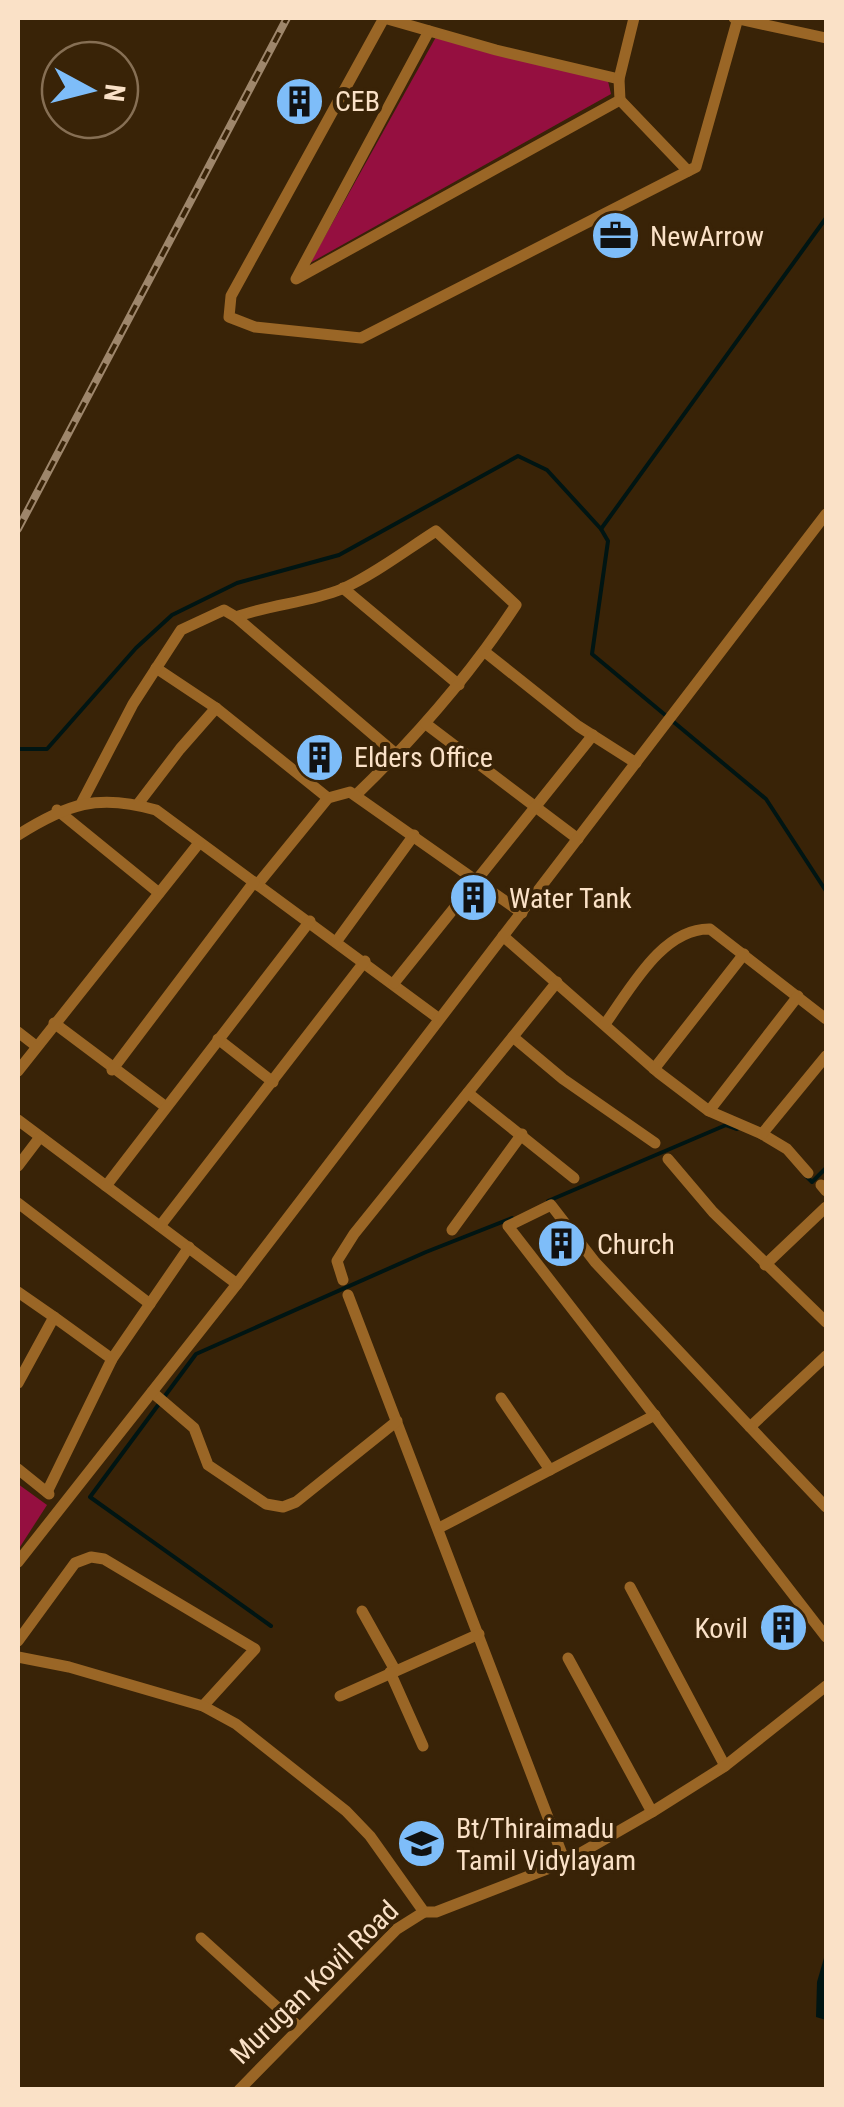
<svg xmlns="http://www.w3.org/2000/svg" width="844" height="2107" font-family="'Roboto Condensed',sans-serif">
	<style>
		.green { fill: #950f40 }
		.water { fill: #001513 }
		.lines { fill: none; stroke-linecap: round; stroke-linejoin: round }
		.stream { stroke: #001513; stroke-width: 4 }
		.street { stroke: #9a6626; stroke-width: 11 }
		.rail-casing { stroke: #9e866b; stroke-width: 8 }
		.rail { stroke: #392307; stroke-width: 4; stroke-dasharray: 11; stroke-linecap: butt }
		.labels { text-anchor: middle; stroke-width: 8; stroke-linejoin: round; paint-order: stroke }
		.poi-label { font-size: 28px; fill: #fae1c7; stroke: #392307; text-anchor: start }
		.street-label { font-size: 28px; fill: #fae1c7; stroke: #392307 }
	</style>
	<rect width="100%" height="100%" fill="#392307"/>
	<g class="green">
		<path d="M436 37 608 81 611 94 310 263Z"/>
		<path d="M18 1484 47 1505 18 1550Z"/>
	</g>
	<path class="water" d="M826 1951V2020L816 2017 817 1982Z"/>
	<g class="lines">
		<g class="stream">
			<path d="M601 529 608 541 592 654 766 799 826 891"/>
			<path d="M18 749H47L136 648 172 615 237 583 339 555 518 456 547 470 601 529 826 218"/>
			<path d="M805 1175 812 1182 826 1168"/>
			<path d="M548 1201 726 1125 737 1129"/>
			<path d="M271 1626 90 1497 196 1354 426 1252 512 1218"/>
		</g>
		<g class="street">
			<path d="M384 18 231 296 229 317 255 327 361 338 696 167 738 18"/>
			<path d="M384 18 496 50 619 79"/>
			<path d="M734 18 826 38"/>
			<path d="M429 31 296 279 620 100 619 79 634 18"/>
			<path d="M620 100 688 171"/>
			<path d="M343 588 459 685"/>
			<path d="M236 617C270 604 308 603 342 589 375 574 406 550 436 531L516 605C470 675 417 736 357 794"/>
			<path d="M485 652 578 726 636 763"/>
			<path d="M156 668 216 708 328 798"/>
			<path d="M426 724 578 839"/>
			<path d="M82 802 133 704 181 630 224 610 236 617 397 755"/>
			<path d="M138 804 180 749 216 708"/>
			<path d="M57 810 159 893"/>
			<path d="M18 835C67 804 98 793 156 810L438 1018"/>
			<path d="M257 885 328 798 350 792 522 913"/>
			<path d="M503 936 659 1073 709 1111 762 1134 787 1149 808 1173"/>
			<path d="M336 942 414 835"/>
			<path d="M394 983 593 735"/>
			<path d="M54 1023 166 1107"/>
			<path d="M605 1024C630 990 662 928 710 929L826 1019"/>
			<path d="M18 1032 36 1046"/>
			<path d="M513 1037 563 1079 655 1143"/>
			<path d="M218 1039 273 1082"/>
			<path d="M654 1069 744 954"/>
			<path d="M112 1070 254 882"/>
			<path d="M18 1071 199 843"/>
			<path d="M468 1093 574 1178"/>
			<path d="M709 1111 798 996"/>
			<path d="M18 1120 237 1284"/>
			<path d="M762 1134 826 1056"/>
			<path d="M668 1159 713 1212 826 1322"/>
			<path d="M18 1166 40 1137"/>
			<path d="M821 1185 826 1191"/>
			<path d="M106 1186 310 921"/>
			<path d="M18 1203 150 1304"/>
			<path d="M160 1226 365 961"/>
			<path d="M452 1230 522 1134"/>
			<path d="M765 1265 826 1207"/>
			<path d="M343 1280 337 1261 354 1234 557 982"/>
			<path d="M18 1292 54 1317 18 1383"/>
			<path d="M348 1295 565 1862"/>
			<path d="M54 1317 112 1359"/>
			<path d="M826 1356 750 1427 826 1507"/>
			<path d="M152 1392 194 1428 208 1465 266 1504 283 1507 296 1502 397 1421"/>
			<path d="M501 1398 550 1470"/>
			<path d="M750 1427 595 1262 551 1205 508 1226 826 1637"/>
			<path d="M18 1469 49 1494"/>
			<path d="M47 1492 112 1359 189 1247"/>
			<path d="M439 1528 655 1415"/>
			<path d="M18 1562 237 1284 826 514"/>
			<path d="M630 1587 725 1766"/>
			<path d="M362 1611 395 1670"/>
			<path d="M18 1641 75 1563 91 1557 104 1559 255 1649 203 1706"/>
			<path d="M18 1657 69 1667 203 1706 236 1724 346 1811 370 1836 424 1912H436L565 1862 652 1812 725 1766 826 1686"/>
			<path d="M568 1658 652 1812"/>
			<path d="M390 1672 423 1746"/>
			<path d="M340 1696 479 1634"/>
			<path d="M201 1938 299 2027"/>
			<path d="M239 2090 397 1929 424 1912"/>
		</g>
		<defs>
			<path id="rail" d="M18 529 287 18"/>
		</defs>
		<use href="#rail" class="rail-casing"/>
		<use href="#rail" class="rail"/>
	</g>
	<defs>
		<symbol id="building-disc" viewBox="-11 -11 22 22"><circle r="9.5" fill="#7ebdf9" stroke="#392307"/><path d="M-4-6H4V6H1V3H-1V6H-4ZM-2.5-4.3h1.7v1.8h-1.7ZM.8-4.3h1.7v1.8H.8ZM-2.5-1h1.7V.8h-1.7ZM.8-1h1.7V.8H.8Z" fill="#111"/></symbol>
		<symbol id="office-disc" viewBox="-11 -11 22 22"><circle r="9.5" fill="#7ebdf9" stroke="#392307"/><path d="M-6-3h4V-5.5h4V-3h4V5H-6ZM-1-4.5V-3h2v-1.5ZM-6 0V1H6V0Z" fill="#111"/></symbol>
		<symbol id="school-disc" viewBox="-11 -11 22 22"><circle r="9.5" fill="#7ebdf9" stroke="#392307"/><path d="M0-5L7-2L0 1L-7-2ZM-4 1L0 2.5L4 1V4Q0 6-4 4Z" fill="#111"/></symbol>
	</defs>
	<g fill-rule="evenodd">
		<use href="#building-disc" x="272" y="74" width="55" height="55"/>
		<use href="#office-disc" x="588" y="208" width="55" height="55"/>
		<use href="#building-disc" x="292" y="730" width="55" height="55"/>
		<use href="#building-disc" x="446" y="870" width="55" height="55"/>
		<use href="#building-disc" x="534" y="1216" width="55" height="55"/>
		<use href="#building-disc" x="756" y="1600" width="55" height="55"/>
		<use href="#school-disc" x="394" y="1816" width="55" height="55"/>
	</g>
	<g class="labels">
		<g class="poi-label">
			<text x="335" y="111">CEB</text>
			<text x="650" y="246">NewArrow</text>
			<text x="354" y="767">Elders Office</text>
			<text x="509" y="908">Water Tank</text>
			<text x="597" y="1254">Church</text>
			<text x="748" y="1638" text-anchor="end">Kovil</text>
			<text x="456" y="1838">Bt/Thiraimadu<tspan x="456" dy="32">Tamil Vidylayam</tspan></text>
		</g>
		<g class="street-label">
			<text transform="translate(314 1982) rotate(-44)" y="10">Murugan Kovil Road</text>
		</g>
	</g>
	<rect width="844" height="2107" fill="none" stroke="#fae1c7" stroke-width="40"/>
	<g transform="translate(90 90) rotate(97)"><circle r="48" fill="#392307" stroke="#866f54" stroke-width="2.5"/>
	<path d="M0-8L18 38L0 25L-18 38Z" fill="#7ebdf9"/>
	<text y="-15" font-size="28" font-weight="bold" text-anchor="middle" fill="#fae1c7">N</text>
	</g>
</svg>
